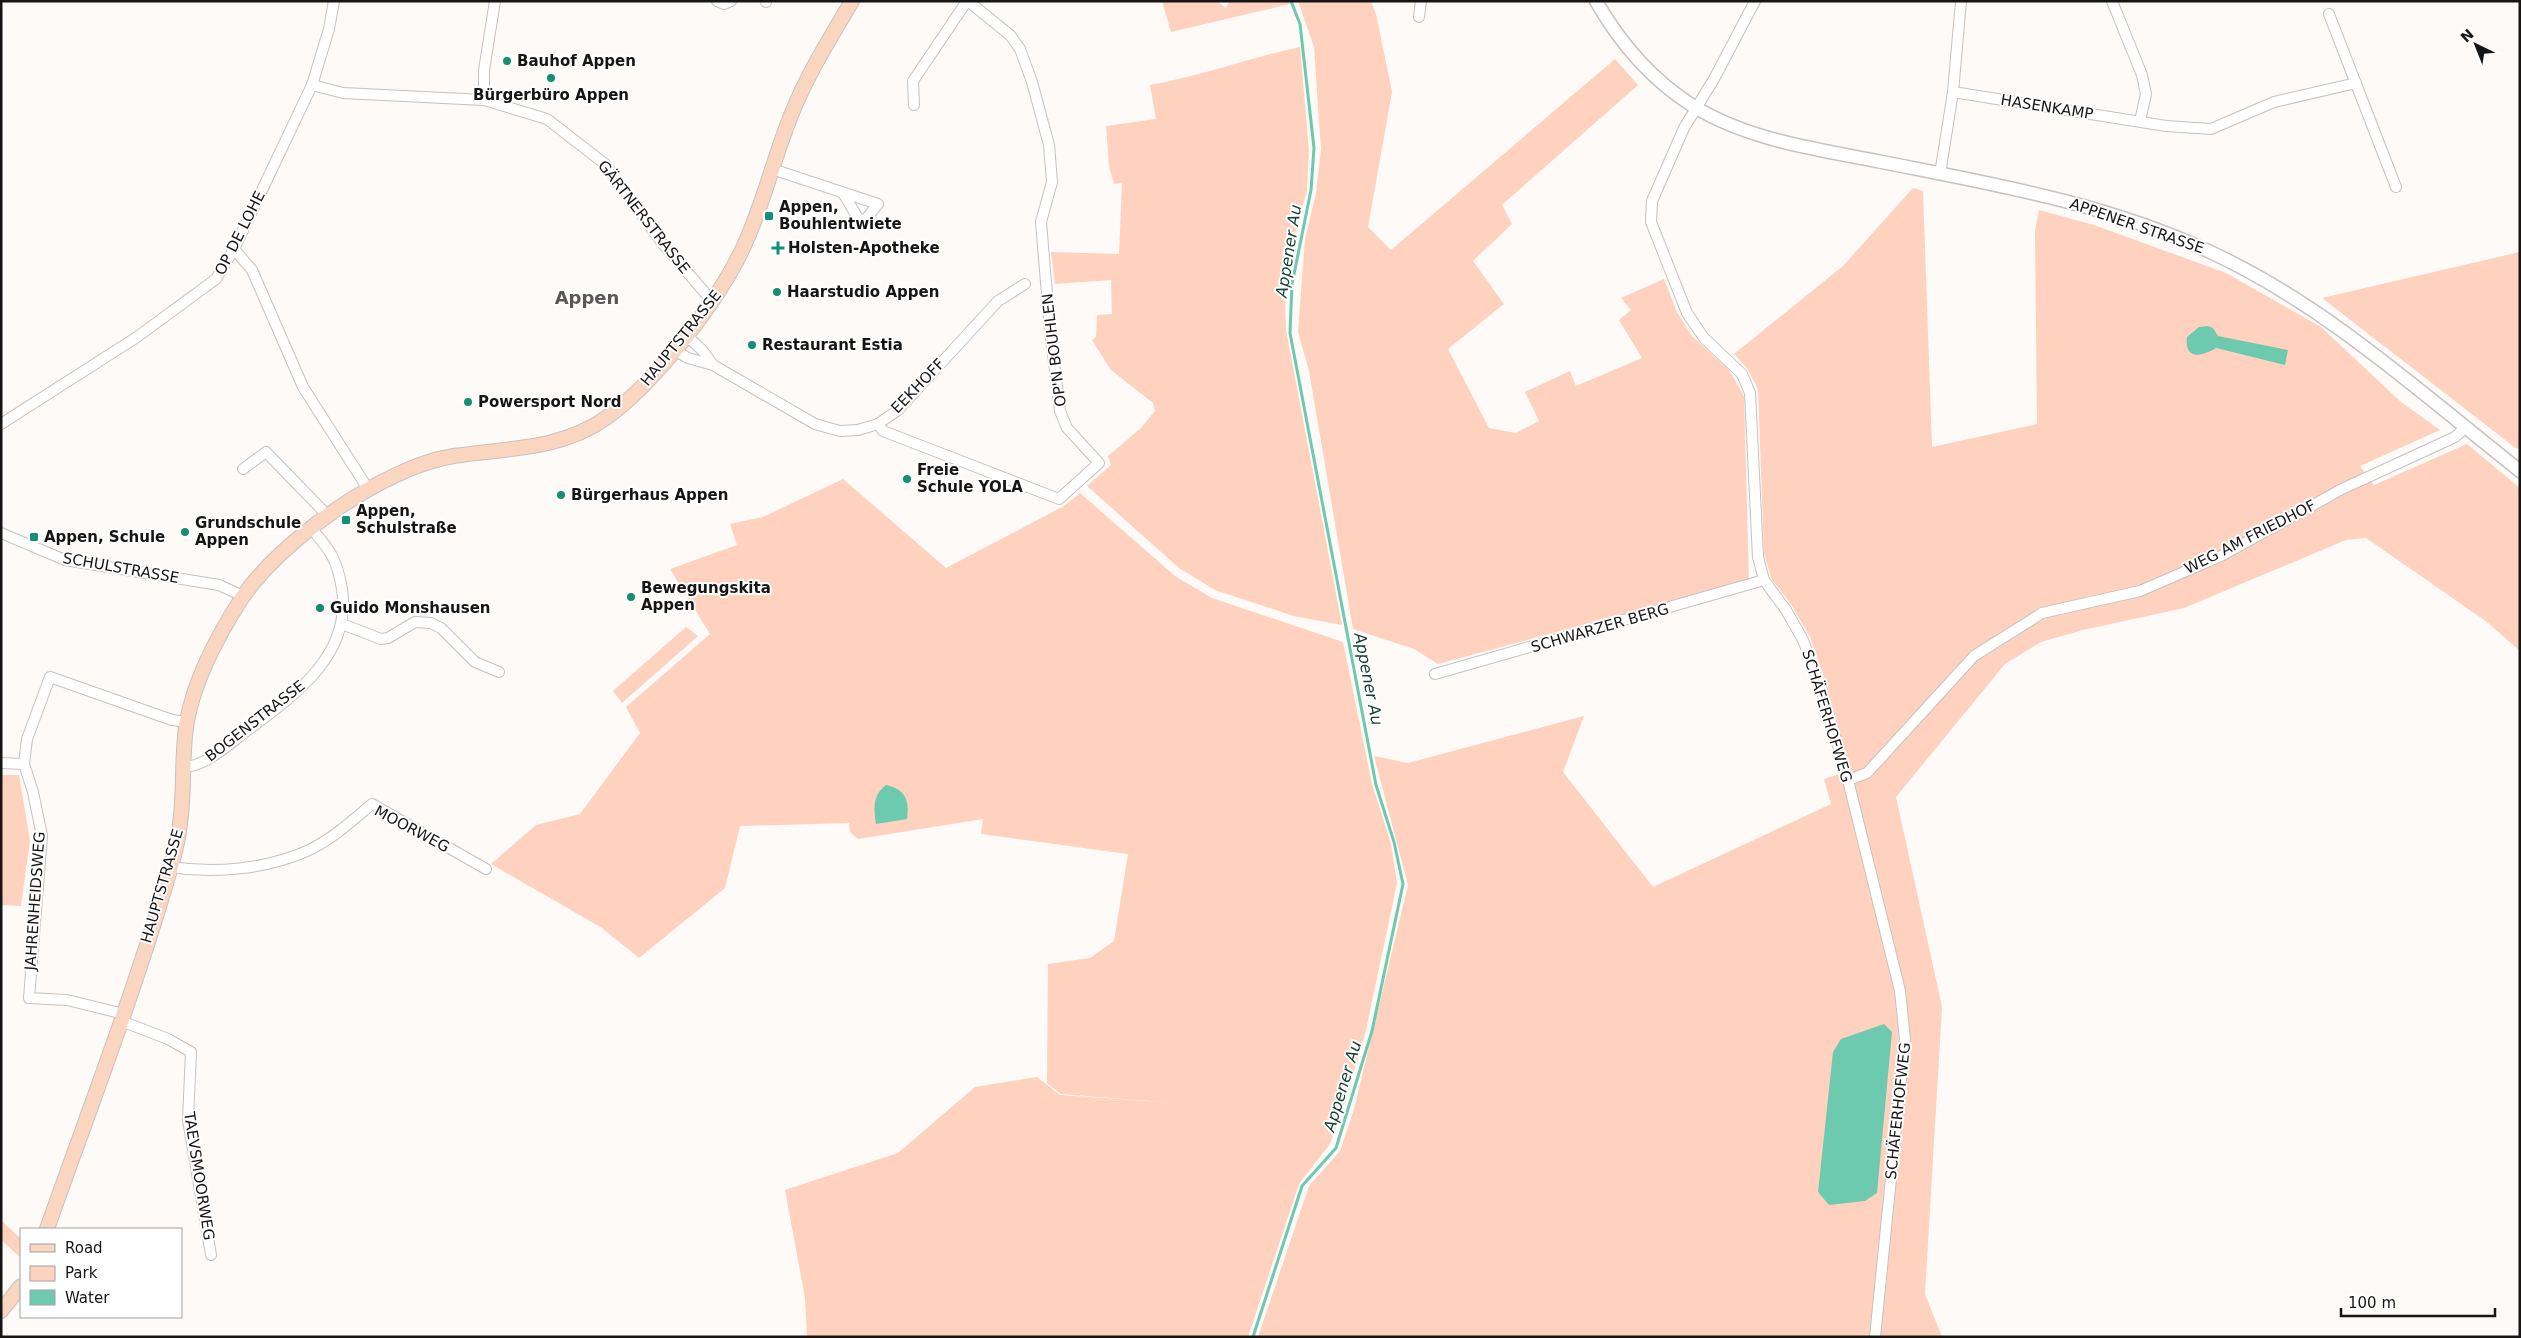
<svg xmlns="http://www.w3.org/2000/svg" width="2521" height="1338" font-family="'DejaVu Sans',sans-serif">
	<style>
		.green { fill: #fed2be }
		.water { fill: #6dcaaf }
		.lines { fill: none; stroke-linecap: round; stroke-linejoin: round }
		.stream { stroke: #6dcaaf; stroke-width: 3 }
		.minor-casing { stroke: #c5c2c1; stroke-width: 12 }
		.tertiary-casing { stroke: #c5c2c1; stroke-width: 15 }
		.secondary-casing { stroke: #c5c2c1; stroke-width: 16 }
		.minor { stroke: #fff; stroke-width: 10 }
		.tertiary { stroke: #fff; stroke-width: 12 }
		.secondary { stroke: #fad6c1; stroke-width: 14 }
		.poi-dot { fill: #148f74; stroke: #fff; stroke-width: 2 }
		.labels { text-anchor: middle; stroke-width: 4; stroke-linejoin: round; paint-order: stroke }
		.poi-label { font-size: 15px; font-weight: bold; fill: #161515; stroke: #fff; text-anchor: start }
		.street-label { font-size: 15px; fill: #161515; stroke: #fff }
		.water-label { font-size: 16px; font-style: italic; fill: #174136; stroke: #fff }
		.quarter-label { font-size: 18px; font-weight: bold; fill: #5a5756; stroke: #fff }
	</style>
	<rect width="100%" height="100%" fill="#fdfaf8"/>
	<g class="green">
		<path d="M1162 1H1217L1226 8 1229 1H1288L1290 4 1171 32Z"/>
		<path d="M1298 1H1371L1376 14 1392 92 1368 227 1391 250 1615 59 1638 85 1502 205 1512 224 1473 261 1504 304 1448 349 1489 428 1516 433 1539 421 1525 392 1570 371 1576 386 1642 358 1619 320 1631 310 1621 298 1664 279 1677 312 1692 336 1729 370 1744 396 1749 580 1438 664 1414 649 1353 629 1309 371 1298 332 1305 239 1316 193 1321 149 1314 47Z"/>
		<path d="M1300 47 1309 150 1307 191 1284 273 1286 330 1342 625 1294 616 1215 590 1179 568 1087 486 1111 465 1108 456 1141 428 1155 411 1153 403 1111 370 1092 340 1096 337 1097 315 1112 314 1111 280 1055 284 1051 252 1119 254 1122 183 1114 184 1109 166 1106 126 1156 119 1150 85C1200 76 1249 58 1300 47Z"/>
		<path d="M1913 188 1923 191 1932 447 2037 424 2035 231 2039 210 2094 225 2226 273 2321 327 2401 402 2440 430 2360 466 2374 485 2467 444 2520 488V651L2487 622 2366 538 2346 540 2184 608 2083 630 2041 642 2005 664 1896 797 1942 1007 1925 1294 1942 1337H1258L1309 1186 1340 1151 1354 1109 1408 885 1374 756 1408 763 1584 716 1563 772 1653 887 1831 804 1824 779 1851 770 1826 682 1810 637 1791 604 1772 580 1764 554 1758 389 1747 368 1734 354 1843 266Z"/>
		<path d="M2520 252V447L2517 449 2322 298Z"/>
		<path d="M843 479 946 568 1064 506 1080 493 1175 576 1212 598 1343 642 1372 784 1391 844 1397 883 1366 1030 1346 1100 1330 1144 1299 1184 1248 1337H807L805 1298 785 1190 898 1153 975 1087 1037 1077 1060 1095 1176 1103 1061 1094 1047 1083 1048 964 1090 958 1114 941 1128 854 981 834 983 819 858 839 850 832 849 823 740 826 725 888 639 958 602 928 491 864 536 825 580 814 640 733 626 707 710 634 670 569 737 545 730 524 763 517Z"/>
		<path d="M686 627 698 636 622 703 613 691Z"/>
		<path d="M1 775H19L30 841 21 906 1 905Z"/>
		<path d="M1 1220 21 1239V1258L1 1240Z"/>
	</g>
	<g class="water">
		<path d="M2208 326 2213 328 2218 336 2288 350 2285 365 2216 348C2201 357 2184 360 2187 337L2199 327Z"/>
		<path d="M886 785C905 789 910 800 907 819L876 824C874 808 872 796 886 785Z"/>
		<path d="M1884 1024 1892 1032 1877 1193 1865 1201 1829 1205 1818 1192 1833 1052 1841 1039Z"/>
	</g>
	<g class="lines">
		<path class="stream" d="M1253 1337 1302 1186 1336 1148 1372 1031 1403 884 1394 842 1376 785 1290 333 1292 284 1311 190 1314 148 1300 24 1291 1"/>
		<defs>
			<g id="minor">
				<path d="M717 1 724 4 731 1"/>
				<path d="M766 1V2"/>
				<path d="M1755 1 1714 79 1684 128 1652 201 1651 222 1687 313 1704 338 1742 374 1750 393 1758 557 1764 580 1786 610 1803 640 1821 688 1848 780 1900 991 1905 1039 1875 1337"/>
				<path d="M2112 1 2142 75 2146 94 2140 121"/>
				<path d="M2329 14 2396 187"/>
				<path d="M1419 17 1421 1"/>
				<path d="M312 85 343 93 484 100 547 119 605 164 663 244 712 301"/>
				<path d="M1953 92 2166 126 2211 129 2274 102 2356 83"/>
				<path d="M484 100V70L495 1"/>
				<path d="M914 105 913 81 967 1"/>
				<path d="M772 169 878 204 866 219 859 220 843 193"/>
				<path d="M1940 174 1953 92 1961 1"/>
				<path d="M234 249 252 270 303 387 368 489"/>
				<path d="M686 335 702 350 713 365"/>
				<path d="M674 350 688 358 713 365 815 424 840 431 858 430 878 424 898 410 998 301 1025 284"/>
				<path d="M1 424 137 337 216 279 234 249 312 85 329 29 334 1"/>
				<path d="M878 424 883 431 1059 499 1099 463 1067 428 1060 411 1050 331 1041 222 1052 182 1049 145 1032 82 1020 49 1010 35 968 1"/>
				<path d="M243 469 266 452 328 516"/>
				<path d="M1 533 65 560 219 585 243 596"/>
				<path d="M342 624 381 639 388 638 415 622 431 623 441 628 475 662 499 672"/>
				<path d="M1435 674 1764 580"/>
				<path d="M1 763 24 764"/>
				<path d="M184 767C207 766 230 743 248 730 295 695 352 655 342 589 340 577 338 567 332 556 327 546 319 538 312 529"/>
				<path d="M1848 780 1867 773 1974 656 2042 613 2140 591 2223 555 2342 489 2455 437 2465 428"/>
				<path d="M171 867C215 874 266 869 307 851 331 840 352 821 372 804L486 869"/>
				<path d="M124 1014 67 1000 29 998 42 836 33 792 24 764 27 739 50 677 172 720 187 722"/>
				<path d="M121 1021 168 1039 191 1052 188 1120 211 1255"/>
			</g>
			<path id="tertiary" d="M1596 1C1620 43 1652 80 1693 106 1750 141 1818 149 1882 162 1992 184 2104 203 2206 250 2323 303 2420 392 2520 471"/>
			<g id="secondary">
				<path d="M47 1229C89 1110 135 991 170 870 174 855 179 839 180 823 185 790 181 754 187 721 195 678 218 635 242 598 280 541 385 466 454 456 507 448 561 450 606 418 656 382 723 296 747 239 765 198 775 154 792 113 808 73 831 37 852 1"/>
				<path d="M1 1311 21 1286"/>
			</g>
		</defs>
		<use href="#minor" class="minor-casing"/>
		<use href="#tertiary" class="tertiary-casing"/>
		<use href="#secondary" class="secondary-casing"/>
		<use href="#minor" class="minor"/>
		<use href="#tertiary" class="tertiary"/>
		<use href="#secondary" class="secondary"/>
	</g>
	<g class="poi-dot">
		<circle cx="507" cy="61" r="5"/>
		<circle cx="551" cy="78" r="5"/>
		<rect x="764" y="211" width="10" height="10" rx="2.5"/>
		<path d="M775.5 240.5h5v5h5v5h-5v5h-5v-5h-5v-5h5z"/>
		<circle cx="777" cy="292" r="5"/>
		<circle cx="752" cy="345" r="5"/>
		<circle cx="468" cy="402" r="5"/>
		<circle cx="907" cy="479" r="5"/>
		<circle cx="561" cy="495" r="5"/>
		<rect x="341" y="515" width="10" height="10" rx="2.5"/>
		<circle cx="185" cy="532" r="5"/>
		<rect x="29" y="532" width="10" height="10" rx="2.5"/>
		<circle cx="631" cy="597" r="5"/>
		<circle cx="320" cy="608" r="5"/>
	</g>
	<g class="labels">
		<g class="poi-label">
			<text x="517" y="66">Bauhof Appen</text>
			<text x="551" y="100" text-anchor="middle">Bürgerbüro Appen</text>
			<text x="779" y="212">Appen,<tspan x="779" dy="17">Bouhlentwiete</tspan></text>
			<text x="788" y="253">Holsten-Apotheke</text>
			<text x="787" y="297">Haarstudio Appen</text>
			<text x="762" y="350">Restaurant Estia</text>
			<text x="478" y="407">Powersport Nord</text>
			<text x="917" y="475">Freie<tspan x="917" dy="17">Schule YOLA</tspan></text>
			<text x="571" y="500">Bürgerhaus Appen</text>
			<text x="356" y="516">Appen,<tspan x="356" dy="17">Schulstraße</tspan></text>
			<text x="195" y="528">Grundschule<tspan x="195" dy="17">Appen</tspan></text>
			<text x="44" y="542">Appen, Schule</text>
			<text x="641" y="593">Bewegungskita<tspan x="641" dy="17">Appen</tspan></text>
			<text x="330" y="613">Guido Monshausen</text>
		</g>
		<g class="street-label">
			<text transform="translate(2047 107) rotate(9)" y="5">HASENKAMP</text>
			<text transform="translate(644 217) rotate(52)" y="5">GÄRTNERSTRASSE</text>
			<text transform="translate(2137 226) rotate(19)" y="5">APPENER STRASSE</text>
			<text transform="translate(240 233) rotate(-63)" y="5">OP DE LOHE</text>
			<text transform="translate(681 338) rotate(-51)" y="5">HAUPTSTRASSE</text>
			<text transform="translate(1054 350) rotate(-97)" y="5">OP'N BOUHLEN</text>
			<text transform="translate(918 386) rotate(-46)" y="5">EEKHOFF</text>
			<text transform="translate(2250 537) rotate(-27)" y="5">WEG AM FRIEDHOF</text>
			<text transform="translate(121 568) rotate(10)" y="5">SCHULSTRASSE</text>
			<text transform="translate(1600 628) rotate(-16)" y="5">SCHWARZER BERG</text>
			<text transform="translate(1827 716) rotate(73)" y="5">SCHÄFERHOFWEG</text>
			<text transform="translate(255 721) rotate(-38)" y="5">BOGENSTRASSE</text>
			<text transform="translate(412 829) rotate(28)" y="5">MOORWEG</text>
			<text transform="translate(162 886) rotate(-74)" y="5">HAUPTSTRASSE</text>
			<text transform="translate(35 901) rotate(-86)" y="5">JAHRENHEIDSWEG</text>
			<text transform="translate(1898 1111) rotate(-84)" y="5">SCHÄFERHOFWEG</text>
			<text transform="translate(199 1176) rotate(81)" y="5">TAEVSMOORWEG</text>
		</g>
		<g class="water-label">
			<text transform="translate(1288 251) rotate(-81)" y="6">Appener Au</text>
			<text transform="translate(1369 679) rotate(79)" y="6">Appener Au</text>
			<text transform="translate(1342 1086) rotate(-73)" y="6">Appener Au</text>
		</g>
		<g class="quarter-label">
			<text x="587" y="304">Appen</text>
		</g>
	</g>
	<rect width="2521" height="1338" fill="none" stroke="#161515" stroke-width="5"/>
	<rect x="20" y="1228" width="162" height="90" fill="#ffffff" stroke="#a2a1a1"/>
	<rect x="30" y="1244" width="25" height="8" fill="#fad6c1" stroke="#a2a1a1"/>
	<text x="65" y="1253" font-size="15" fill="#161515">Road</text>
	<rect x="30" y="1266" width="25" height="15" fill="#fed2be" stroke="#a2a1a1"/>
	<text x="65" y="1278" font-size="15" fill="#161515">Park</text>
	<rect x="30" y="1290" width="25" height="15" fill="#6dcaaf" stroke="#a2a1a1"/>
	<text x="65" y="1303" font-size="15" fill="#161515">Water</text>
	<g transform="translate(2476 45) rotate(317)" stroke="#ffffff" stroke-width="4" paint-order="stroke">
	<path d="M0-4L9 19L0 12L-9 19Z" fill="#161515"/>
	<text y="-8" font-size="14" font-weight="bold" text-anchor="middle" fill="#161515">N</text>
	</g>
	<path d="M2341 1308v8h154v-8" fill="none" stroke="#161515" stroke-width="2.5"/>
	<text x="2348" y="1308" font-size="15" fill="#161515" stroke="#ffffff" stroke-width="4" paint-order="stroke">100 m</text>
</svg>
